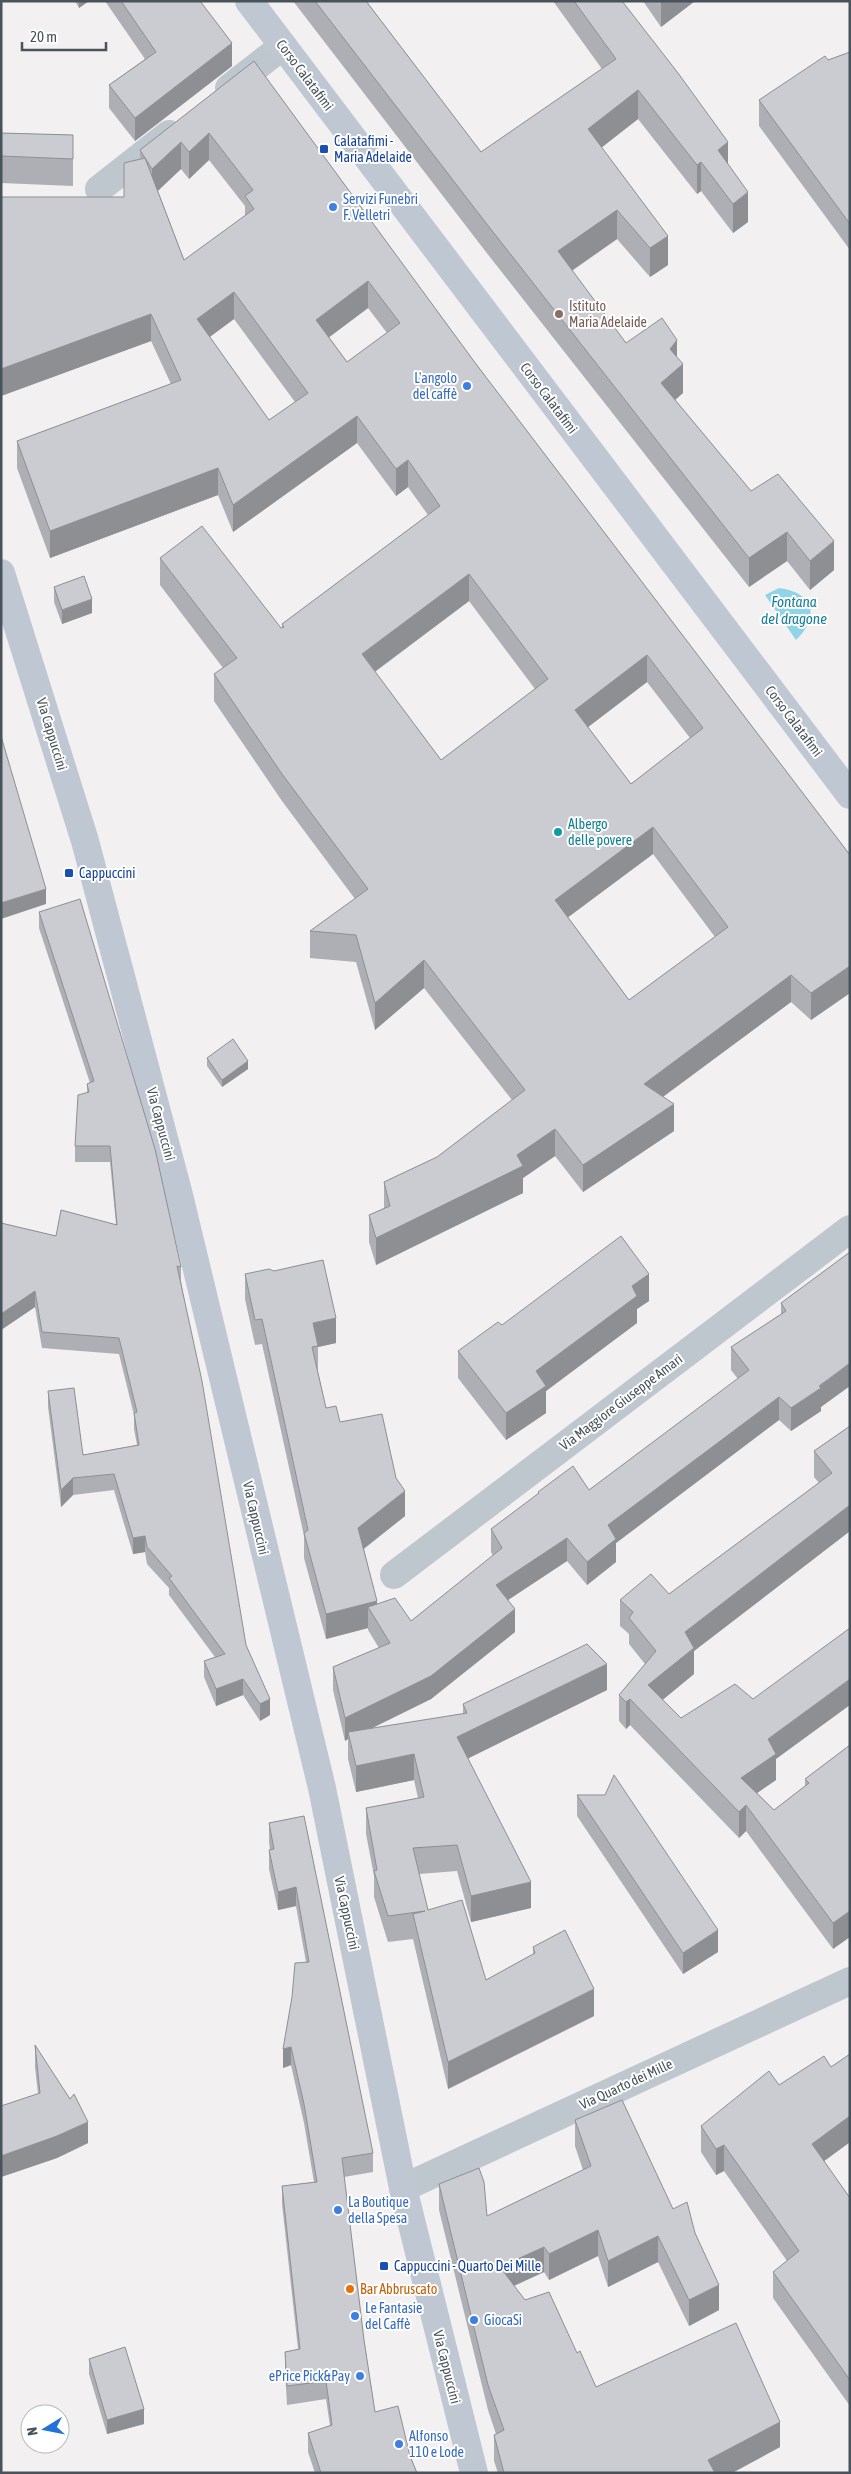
<svg xmlns="http://www.w3.org/2000/svg" width="851" height="2474" font-family="'Asap Condensed',sans-serif">
	<style>
		.water { fill: #91d4e7 }
		.lines { fill: none; stroke-linecap: round; stroke-linejoin: round }
		.street { stroke: #bfc7ce; stroke-width: 28 }
		.secondary { stroke: #bfc8d2; stroke-width: 28 }
		.wall { fill: #aeafb5; fill-rule: evenodd }
		.shaded-wall { fill: #8d8f93 }
		.building { fill: #caccd2; stroke: #8d8f93; fill-rule: evenodd }
		.transit-dot { fill: #1a4fb4; stroke: #fff; stroke-width: 2 }
		.shop-dot { fill: #3f7fe0; stroke: #fff; stroke-width: 2 }
		.education-dot { fill: #8d6e63; stroke: #fff; stroke-width: 2 }
		.culture-dot { fill: #0f9aa8; stroke: #fff; stroke-width: 2 }
		.food-dot { fill: #e8710a; stroke: #fff; stroke-width: 2 }
		.labels { text-anchor: middle; stroke-width: 4; stroke-linejoin: round; paint-order: stroke }
		.street-label { font-size: 14px; fill: #49535c; stroke: #fff }
		.transit-label { font-size: 14px; fill: #164399; stroke: #fff; text-anchor: start }
		.shop-label { font-size: 14px; fill: #366cbe; stroke: #fff; text-anchor: start }
		.education-label { font-size: 14px; fill: #785e54; stroke: #fff; text-anchor: start }
		.culture-label { font-size: 14px; fill: #0d838f; stroke: #fff; text-anchor: start }
		.food-label { font-size: 14px; fill: #c56008; stroke: #fff; text-anchor: start }
		.water-label { font-size: 15px; font-style: italic; fill: #157e9c; stroke: #fff }
	</style>
	<rect width="100%" height="100%" fill="#f2f0f0"/>
	<path class="water" d="M779 588C813 592 821 616 796 640L765 595Z"/>
	<g class="lines">
		<g class="street">
			<path d="M229 88 283 46"/>
			<path d="M99 189 169 134"/>
			<path d="M394 1575 850 1229"/>
			<path d="M403 2188 850 1981"/>
		</g>
		<g class="secondary">
			<path d="M249 1 850 795"/>
			<path d="M1 573 85 841 178 1191 322 1788 403 2188 474 2473"/>
		</g>
	</g>
	<g class="wall">
		<path d="M75 1H89L79 8Z"/>
		<path d="M105 1H200L232 66 135 141 109 108V85L145 59Z"/>
		<path d="M293 1H366L481 152 602 69 553 1H622L728 164 748 222 733 233 701 191 697 194 638 119 601 148 668 265 650 277 617 239 572 271 626 343 677 357 683 393 675 400 751 491 834 570 810 590 787 561 749 587 486 252Z"/>
		<path d="M643 1H695L661 27Z"/>
		<path d="M850 52V250L759 126V100L828 60Z"/>
		<path d="M254 61 476 364 850 855V993L811 1020 791 1002 663 1096 674 1131 583 1192 555 1156 523 1178V1193L376 1265 369 1242V1215L384 1208V1182L437 1157 512 1100 424 988 375 1030 356 962 310 958V931L355 899 282 801 214 701V674L223 668 160 585V558L281 628H282V624L428 515 408 487 396 496 357 443 233 532 218 495 50 558 17 468V441L171 384 151 341 1 396V197H124L140 159V150ZM209 160 245 206V216L184 260 158 191 181 169 189 179ZM368 308 387 333 347 362 329 337ZM234 319 295 402 269 420 210 337ZM469 601 535 689 441 760 375 672ZM647 682 690 738 631 784 588 727ZM653 854 715 937 629 1000 568 917Z"/>
		<path d="M1 133 73 135V186L1 183Z"/>
		<path d="M54 587 92 613 62 624 54 602Z"/>
		<path d="M39 912 181 1267V1281L246 1645 270 1715 260 1721 243 1695 216 1706 204 1677V1661L215 1657 169 1595V1588L147 1564 145 1552 133 1554 114 1490 73 1495 61 1507 48 1407V1391L83 1455 137 1445 134 1429V1415L119 1354 42 1348 35 1307 1 1330V1223L56 1236 116 1224 110 1162H75V1146L87 1093V1084L90 1083 39 928Z"/>
		<path d="M207 1058 248 1069 222 1087 207 1066Z"/>
		<path d="M850 1252 821 1407V1411L791 1431 779 1420 616 1543V1562L587 1585 567 1561 508 1600 515 1632 431 1699 370 1729 463 1714V1704L607 1690 468 1758 531 1908 471 1922 457 1871 419 1874 428 1910 486 1980 533 1954V1947L594 2016 448 2089 413 1939 388 1942 374 1897V1876L366 1834V1808L418 1798 414 1780 356 1792 348 1759V1739L345 1741 333 1690V1667L379 1648 368 1630V1628L326 1639 304 1558V1536L262 1344 255 1345 245 1299V1274L336 1343 318 1347V1372L326 1408 396 1478 405 1516 364 1549 377 1604 411 1621 493 1556 491 1552V1529L538 1494V1492L589 1490 738 1379 731 1370V1347L781 1314V1303Z"/>
		<path d="M649 1301 637 1309V1323L546 1391V1413L506 1440 458 1378V1351L502 1325Z"/>
		<path d="M850 1426V1531L694 1651V1674L662 1700 681 1718 776 1759V1780L757 1793 774 1810 805 1786V1779L850 1745 833 1949 746 1831 739 1838 630 1725 626 1729 619 1721V1695L645 1664 629 1644V1634L620 1626V1600L669 1594 819 1483 814 1477V1451Z"/>
		<path d="M577 1795 718 1952 683 1974 577 1816Z"/>
		<path d="M304 1816 373 2153V2172L344 2177 364 2340 375 2412 410 2456 417 2473H315L308 2452V2433L330 2426 326 2399 287 2405 285 2370V2352L298 2349 282 2204V2186L314 2182 304 2123 291 2065 283 2068 306 1962 296 1906 278 1910 269 1869V1850H270L269 1842V1823Z"/>
		<path d="M35 2045 88 2143 57 2158 1 2177V2106L38 2094 35 2067Z"/>
		<path d="M850 2054V2142L824 2161 850 2198V2406L773 2298V2272L787 2261 724 2171 716 2175 701 2152V2126L779 2085 831 2067Z"/>
		<path d="M575 2120 673 2209 695 2233 719 2310 689 2326 658 2262 608 2287 598 2256 549 2280 544 2272 514 2286 525 2300 577 2353 596 2387 780 2447 732 2473H498L494 2461V2435L496 2434 488 2410 439 2210V2184L487 2216 583 2170 575 2146Z"/>
		<path d="M89 2359 144 2424 107 2434 89 2374Z"/>
	</g>
	<g class="shaded-wall">
		<path d="M79 1H89L79 8Z"/>
		<path d="M661 1H695L661 27Z"/>
		<path d="M232 43V66L135 141V118Z"/>
		<path d="M638 90V119L588 158V129Z"/>
		<path d="M209 133V160L189 179V152Z"/>
		<path d="M181 142V169L152 196V169Z"/>
		<path d="M728 142V171L718 150Z"/>
		<path d="M701 162V191L697 194V165Z"/>
		<path d="M748 192V222L733 233V204Z"/>
		<path d="M617 210V239L558 280V251Z"/>
		<path d="M668 236V265L650 277V248Z"/>
		<path d="M368 281V308L316 347V320Z"/>
		<path d="M234 292V319L197 346V319Z"/>
		<path d="M151 314V341L1 396V369Z"/>
		<path d="M677 340V369L683 364V393L661 412V383L670 349Z"/>
		<path d="M357 416V443L233 532V505Z"/>
		<path d="M408 460V487L396 496V469Z"/>
		<path d="M218 468V495L50 558V531Z"/>
		<path d="M787 532V561L749 587V558Z"/>
		<path d="M834 541V570L810 590V561Z"/>
		<path d="M469 574V601L362 681V654Z"/>
		<path d="M92 599V613L62 624V610Z"/>
		<path d="M647 655V682L575 737V710Z"/>
		<path d="M653 827V854L555 927V900Z"/>
		<path d="M46 889V904L1 919V903Z"/>
		<path d="M424 960V988L375 1030V1003Z"/>
		<path d="M850 966V993L811 1020V993Z"/>
		<path d="M791 975V1002L644 1111V1084Z"/>
		<path d="M248 1061V1069L222 1087V1080Z"/>
		<path d="M674 1104V1131L583 1192V1165Z"/>
		<path d="M555 1129V1156L523 1178V1193L376 1265V1238L517 1155Z"/>
		<path d="M649 1274V1301L637 1309V1323L546 1391V1413L506 1440V1413L536 1371 632 1286Z"/>
		<path d="M35 1291V1307L1 1330V1314Z"/>
		<path d="M336 1318V1343L318 1347 313 1323Z"/>
		<path d="M850 1363V1386L821 1407V1411L791 1431V1408Z"/>
		<path d="M779 1397V1420L616 1543V1562L587 1585V1562L608 1525Z"/>
		<path d="M73 1478V1495L61 1507V1490Z"/>
		<path d="M405 1491V1516L358 1553V1528Z"/>
		<path d="M850 1505V1531L694 1651V1674L648 1712V1685L685 1632Z"/>
		<path d="M145 1536V1552L133 1554V1538Z"/>
		<path d="M567 1538V1561L496 1608V1585Z"/>
		<path d="M377 1601V1621L368 1607V1628L326 1639V1614Z"/>
		<path d="M515 1609V1632L431 1699 350 1739 348 1732V1739L345 1741V1718Z"/>
		<path d="M607 1664V1690L457 1764V1737Z"/>
		<path d="M243 1679V1695L216 1706V1689Z"/>
		<path d="M850 1679V1705L776 1759V1780L741 1804V1778L768 1739Z"/>
		<path d="M270 1699V1715L260 1721V1704Z"/>
		<path d="M630 1699V1725L626 1729V1702Z"/>
		<path d="M414 1754V1780L356 1792V1766Z"/>
		<path d="M746 1805V1831L739 1838V1812Z"/>
		<path d="M531 1882V1908L471 1922V1896Z"/>
		<path d="M296 1887V1906L278 1910V1892Z"/>
		<path d="M850 1911V1937L833 1949V1923Z"/>
		<path d="M718 1930V1952L683 1974V1953Z"/>
		<path d="M594 1989V2016L448 2089V2062Z"/>
		<path d="M291 2047V2065L283 2068V2049Z"/>
		<path d="M849 2092H850V2142L812 2170V2144Z"/>
		<path d="M88 2122V2143L57 2158 1 2177V2156Z"/>
		<path d="M724 2145V2171L716 2175V2149Z"/>
		<path d="M598 2230V2256L549 2280V2254Z"/>
		<path d="M658 2236V2262L608 2287V2261Z"/>
		<path d="M544 2247V2272L500 2292V2267Z"/>
		<path d="M719 2285V2310L689 2326V2300Z"/>
		<path d="M144 2409V2424L107 2434V2420Z"/>
		<path d="M780 2422V2447L732 2473H708V2460Z"/>
	</g>
	<g class="building">
		<path d="M121 1H200L232 43 135 118 109 85 156 52Z"/>
		<path d="M315 1H366L481 152 616 59 574 1H622L678 73 728 142 718 150 748 192 733 204 701 162 697 165 638 90 588 129 668 236 650 248 617 210 558 251 626 343 662 318 677 340 670 349 683 364 661 383 751 491 778 474 834 541 810 561 787 532 749 558 486 223Z"/>
		<path d="M850 52V224L759 100 825 56 828 60Z"/>
		<path d="M254 61 476 364 850 855V966L811 993 791 975 644 1084 674 1104 583 1165 555 1129 517 1155 523 1166 376 1238 369 1215 390 1206 384 1182 437 1157 525 1090 424 960 375 1003 356 935 310 931 368 889 282 774 214 674 237 658 160 558 202 526 281 628 284 627 282 624 440 506 408 460 396 469 357 416 233 505 218 468 50 531 17 441 181 380 151 314 1 369V197H124V163L145 158 140 150ZM209 133 253 190 245 196 254 209 184 260 145 158 152 169 181 142 189 152ZM368 281 400 323 347 362 316 320ZM234 292 308 393 269 420 197 319ZM469 574 548 679 441 760 362 654ZM647 655 703 728 631 784 575 710ZM653 827 728 927 629 1000 555 900Z"/>
		<path d="M1 133 73 135V159L1 156Z"/>
		<path d="M84 576 92 599 62 610 54 587Z"/>
		<path d="M1 736 46 889 1 903Z"/>
		<path d="M80 899 155 1149 181 1267 177 1266 202 1381 246 1645 270 1699 260 1704 243 1679 216 1689 204 1661 225 1654 169 1578 172 1576 147 1547 145 1536 133 1538 114 1474 73 1478 61 1490 48 1391 74 1388 83 1455 139 1445 134 1413 137 1412 119 1338 42 1332 35 1291 1 1314V1223L56 1236 61 1210 117 1225 110 1146H75L78 1095 89 1092 87 1084 94 1081 39 912Z"/>
		<path d="M233 1039 248 1061 222 1080 207 1058Z"/>
		<path d="M621 1236 649 1274 632 1286 637 1296 536 1371 546 1386 506 1413 458 1351 498 1322 502 1325Z"/>
		<path d="M850 1252V1363L819 1386 821 1388 791 1408 779 1397 608 1525 616 1539 587 1562 567 1538 496 1585 515 1609 431 1676 345 1718 333 1667 390 1643 368 1607 395 1598 411 1621 502 1548 491 1529 539 1493 538 1492 573 1466 589 1490 749 1370 731 1347 786 1311 781 1303Z"/>
		<path d="M323 1260 336 1318 313 1323 318 1346 312 1347 326 1408 336 1406 340 1422 382 1414 396 1478 405 1491 358 1528 377 1601 326 1614 304 1533 308 1530 262 1319 255 1320 245 1274 269 1269 274 1271Z"/>
		<path d="M850 1426V1505L685 1632 694 1648 648 1685 681 1718 735 1684 753 1699 850 1628V1679L768 1739 776 1754 741 1778 774 1810 809 1783 805 1779 850 1745V1911L833 1923 746 1805 739 1812 630 1699 626 1702 619 1695 656 1651 629 1618 633 1612 620 1600 651 1574 669 1594 832 1473 814 1451Z"/>
		<path d="M587 1644 607 1664 457 1737 531 1882 471 1896 457 1845 413 1848 428 1910 462 1900 486 1980 535 1953 533 1947 565 1930 594 1989 448 2062 413 1914 425 1911 388 1916 374 1871 377 1870 366 1808 424 1797 414 1754 356 1766 348 1732 467 1713 463 1704Z"/>
		<path d="M614 1775 718 1930 683 1953 577 1795H605Z"/>
		<path d="M304 1816 373 2153 342 2158 364 2340 375 2412 398 2406 410 2456 417 2473H321L308 2433 332 2425 326 2381 287 2386 285 2352 300 2349 282 2186 317 2182 304 2104 291 2047 283 2049 292 1997 295 1963 309 1962 296 1887 278 1892 269 1850 274 1849 269 1823Z"/>
		<path d="M35 2045 70 2099 74 2094 88 2122 57 2136 1 2156V2106L40 2093Z"/>
		<path d="M850 2054V2092H849L850 2093V2116L812 2144 850 2198V2380L773 2272 799 2251 724 2145 716 2149 701 2126 769 2071 779 2085 824 2056 831 2067Z"/>
		<path d="M622 2100 673 2209 687 2202 695 2233 719 2285 689 2300 658 2236 608 2261 598 2230 549 2254 544 2247 500 2267 525 2300 549 2292 577 2353 580 2351 596 2387 736 2323 780 2422 708 2460 715 2473H504L494 2435 504 2430 488 2385 439 2184 479 2168 484 2182 487 2216 591 2166 575 2120Z"/>
		<path d="M125 2347 144 2409 107 2420 89 2359Z"/>
	</g>
	<g class="transit-dot">
		<rect x="319" y="144" width="10" height="10" rx="2.5"/>
		<rect x="64" y="868" width="10" height="10" rx="2.5"/>
		<rect x="379" y="2261" width="10" height="10" rx="2.5"/>
	</g>
	<g class="shop-dot">
		<circle cx="333" cy="207" r="5"/>
		<circle cx="467" cy="386" r="5"/>
		<circle cx="338" cy="2210" r="5"/>
		<circle cx="355" cy="2316" r="5"/>
		<circle cx="474" cy="2320" r="5"/>
		<circle cx="360" cy="2376" r="5"/>
		<circle cx="399" cy="2444" r="5"/>
	</g>
	<circle class="education-dot" cx="559" cy="314" r="5"/>
	<circle class="culture-dot" cx="558" cy="832" r="5"/>
	<circle class="food-dot" cx="350" cy="2289" r="5"/>
	<g class="labels">
		<g class="street-label">
			<text transform="translate(305 75) rotate(53)" y="5">Corso Calatafimi</text>
			<text transform="translate(549 398) rotate(53)" y="5">Corso Calatafimi</text>
			<text transform="translate(794 721) rotate(53)" y="5">Corso Calatafimi</text>
			<text transform="translate(52 734) rotate(73)" y="5">Via Cappuccini</text>
			<text transform="translate(161 1124) rotate(75)" y="5">Via Cappuccini</text>
			<text transform="translate(621 1402) rotate(-37)" y="5">Via Maggiore Giuseppe Amari</text>
			<text transform="translate(256 1518) rotate(77)" y="5">Via Cappuccini</text>
			<text transform="translate(347 1913) rotate(78)" y="5">Via Cappuccini</text>
			<text transform="translate(626 2084) rotate(-25)" y="5">Via Quarto dei Mille</text>
			<text transform="translate(447 2367) rotate(76)" y="5">Via Cappuccini</text>
		</g>
		<g class="transit-label">
			<text x="334" y="146">Calatafimi -<tspan x="334" dy="16">Maria Adelaide</tspan></text>
			<text x="79" y="878">Cappuccini</text>
			<text x="394" y="2271">Cappuccini - Quarto Dei Mille</text>
		</g>
		<g class="shop-label">
			<text x="343" y="204">Servizi Funebri<tspan x="343" dy="16">F. Velletri</tspan></text>
			<text x="457" y="383" text-anchor="end">L'angolo<tspan x="457" dy="16">del caffè</tspan></text>
			<text x="348" y="2207">La Boutique<tspan x="348" dy="16">della Spesa</tspan></text>
			<text x="365" y="2313">Le Fantasie<tspan x="365" dy="16">del Caffè</tspan></text>
			<text x="484" y="2325">GiocaSi</text>
			<text x="350" y="2381" text-anchor="end">ePrice Pick&amp;Pay</text>
			<text x="409" y="2441">Alfonso<tspan x="409" dy="16">110 e Lode</tspan></text>
		</g>
		<g class="education-label">
			<text x="569" y="311">Istituto<tspan x="569" dy="16">Maria Adelaide</tspan></text>
		</g>
		<g class="culture-label">
			<text x="568" y="829">Albergo<tspan x="568" dy="16">delle povere</tspan></text>
		</g>
		<g class="food-label">
			<text x="360" y="2294">Bar Abbruscato</text>
		</g>
		<g class="water-label">
			<text x="794" y="607">Fontana<tspan x="794" dy="17">del dragone</tspan></text>
		</g>
	</g>
	<rect width="851" height="2474" fill="none" stroke="#49535c" stroke-width="5"/>
	<g transform="translate(45 2429) rotate(260)"><circle r="24" fill="#ffffff" stroke="#b6babe"/>
	<path d="M0-4L9 19L0 12L-9 19Z" fill="#2471d8"/>
	<text y="-8" font-size="14" font-weight="bold" text-anchor="middle" fill="#49535c">N</text>
	</g>
	<path d="M22 42v8h84v-8" fill="none" stroke="#49535c" stroke-width="2.5"/>
	<text x="30" y="42" font-size="15" fill="#49535c" stroke="#ffffff" stroke-width="4" paint-order="stroke">20 m</text>
</svg>
